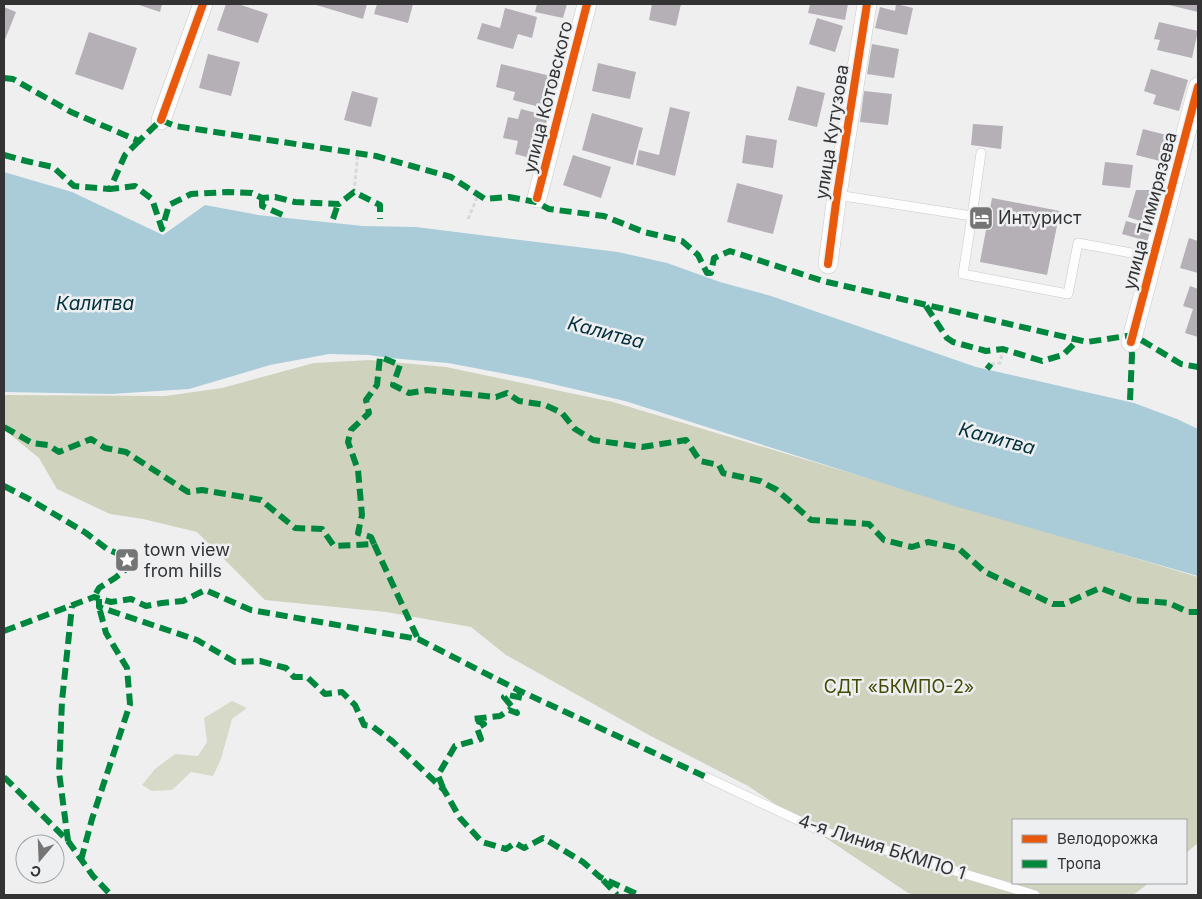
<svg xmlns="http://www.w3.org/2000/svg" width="1202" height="899" font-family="Inter,sans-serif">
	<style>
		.green { fill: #d7dac8 }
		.forest { fill: #cfd2bc }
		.water { fill: #aaccd8 }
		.building { fill: #b4b0b6 }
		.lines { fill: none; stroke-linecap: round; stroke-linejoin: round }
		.lane-casing { stroke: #c9c9ca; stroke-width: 10 }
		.street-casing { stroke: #c9c9ca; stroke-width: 20 }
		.path { stroke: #d8d8d9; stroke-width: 3; stroke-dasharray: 4 2.5; stroke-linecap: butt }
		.lane { stroke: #fdfdfd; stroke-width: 9 }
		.street { stroke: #fdfdfd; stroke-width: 19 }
		.quiet { stroke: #00873e; stroke-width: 6; stroke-dasharray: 12 6; stroke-linecap: butt }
		.cycleway-casing { stroke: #eeeff1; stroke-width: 11 }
		.cycleway { stroke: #e8590c; stroke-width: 8 }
		.labels { text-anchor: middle; stroke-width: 5; stroke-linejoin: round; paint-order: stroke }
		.street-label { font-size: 18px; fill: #333334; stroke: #eeeff1 }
		.poi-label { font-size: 18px; fill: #333334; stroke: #eeeff1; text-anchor: start }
		.park-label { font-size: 18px; fill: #444a04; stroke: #eeeff1 }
		.water-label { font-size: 19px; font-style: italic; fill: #012f3c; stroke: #eeeff1 }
	</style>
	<rect width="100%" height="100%" fill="#efeff0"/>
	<path class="green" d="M232 701 247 708 232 719 221 759 213 776 191 772 172 790 152 791 142 785 155 769 175 754 198 756 207 742 204 718Z"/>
	<path class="forest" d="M370 360 446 367 613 402 1198 577V843L1186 853V820H1013V883H1149L1133 895H917L908 893 748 786 647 734 506 655 471 627 386 612 265 600 197 532 143 519 110 514 57 489 39 458 11 435 4 430V395L165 396 222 388 314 363Z"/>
	<path class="water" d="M4 172 72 192 163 235 205 205 258 215 363 226 416 227 618 252 667 263 720 282 771 296 976 367 1134 403 1177 419 1198 429V576L961 508 625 401 527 378 448 363 389 358 369 355 329 354 270 365 189 389 111 394 4 392Z"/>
	<g class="building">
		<path d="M136 4H162L160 12Z"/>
		<path d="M226 4H238L268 14 258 43 217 30Z"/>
		<path d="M313 4H367L363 19Z"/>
		<path d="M377 4H413L408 23 374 14Z"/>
		<path d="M537 4H567L563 18 535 12Z"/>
		<path d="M652 4H681L676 26 649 20Z"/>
		<path d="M810 4H848L845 20 808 13Z"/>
		<path d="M896 4 913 8 907 35 875 28 880 7 895 11Z"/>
		<path d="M1165 4H1198V12Z"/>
		<path d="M4 7 16 12 4 42Z"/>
		<path d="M505 8 537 17 532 38 518 34 513 49 477 39 482 23 500 28Z"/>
		<path d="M817 18 843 26 835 52 809 44Z"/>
		<path d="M1159 22 1198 31 1192 58 1157 50 1160 40 1154 39Z"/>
		<path d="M89 32 137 48 123 90 75 74Z"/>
		<path d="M872 44 899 49 894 78 867 74Z"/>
		<path d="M208 54 240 62 231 96 199 88Z"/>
		<path d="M598 63 636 72 630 99 592 91Z"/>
		<path d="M501 64 555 77 547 109 513 100 515 92 496 87Z"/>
		<path d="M1151 69 1188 80 1179 111 1153 104 1156 95 1144 91Z"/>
		<path d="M797 86 825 93 817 127 788 120Z"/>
		<path d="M352 91 378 98 371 127 344 120Z"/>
		<path d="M864 91 892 94 888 125 860 122Z"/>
		<path d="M670 107 690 112 675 176 636 165 639 150 659 155Z"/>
		<path d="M521 109 548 116 538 160 515 154 518 141 503 138 508 117 518 119Z"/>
		<path d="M592 113 643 128 633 165 582 150Z"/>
		<path d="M973 124 1003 126 1001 149 971 145Z"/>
		<path d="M1143 129 1174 137 1168 163 1136 155Z"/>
		<path d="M746 135 777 140 773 168 742 163Z"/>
		<path d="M573 155 611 167 601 198 563 185Z"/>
		<path d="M1105 162 1133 165 1130 188 1102 185Z"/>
		<path d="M737 183 783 195 773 234 727 222Z"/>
		<path d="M1136 190H1155L1152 197 1163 200 1155 226 1128 217Z"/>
		<path d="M992 198 1060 211 1047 275 980 262Z"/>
		<path d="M1126 221 1158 230 1154 243 1122 234Z"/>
		<path d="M1189 238 1198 241V273L1180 268Z"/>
		<path d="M1190 286 1198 289V337L1185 333 1193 309 1183 306Z"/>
	</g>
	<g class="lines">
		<defs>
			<g id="lane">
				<path d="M837 195 972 216 981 153"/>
				<path d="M972 216 963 274 1068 294 1078 243 1142 255"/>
				<path d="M706 777 819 830 1035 895"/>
			</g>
			<g id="street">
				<path d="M161 120 203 4"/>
				<path d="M537 198 587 4"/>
				<path d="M828 264 837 195 867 4"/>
				<path d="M1131 342 1198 87"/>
			</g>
		</defs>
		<use href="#lane" class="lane-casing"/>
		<use href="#street" class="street-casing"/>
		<g class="path">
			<path d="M354 192 358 153"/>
			<path d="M468 219 478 195"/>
			<path d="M991 364 1000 363 1003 349"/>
		</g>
		<use href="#lane" class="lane"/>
		<use href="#street" class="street"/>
		<g class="quiet">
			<path d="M4 78 13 79 71 112 139 141 161 120 175 126 376 156 451 177 485 199 509 197 536 202 549 209 604 216 644 232 682 241 698 255 707 273H711L714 258 730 251 823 281 1087 342 1133 335 1181 364 1198 367"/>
			<path d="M139 141 125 155 110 189 135 186 152 199 162 229 169 205 191 194 228 192 252 193 262 198 275 197 295 202 339 204 354 192 380 205V219"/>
			<path d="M4 155 26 161 53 167 74 186 110 189"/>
			<path d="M262 198V206L283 215"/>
			<path d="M333 219 338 204"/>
			<path d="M926 306 947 338 953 342 986 351 1003 349 1042 361 1063 355 1078 340"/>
			<path d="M987 369 991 364"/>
			<path d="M1130 400 1132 355 1131 342"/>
			<path d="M4 427 32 443 48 445 59 452 91 439 105 448 126 452 188 492 202 490 261 500 295 528 322 529 334 546 374 544 418 639"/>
			<path d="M4 486 29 499 86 533 107 549 121 555 127 560 125 570 115 578 99 588 94 597"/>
			<path d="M374 544 371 537 358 533 362 515 358 470 348 442 351 430 369 413 366 400 377 385 380 357 400 365 393 385 409 393 427 390 496 397 507 393 519 401 545 405 562 413 575 429 593 440 642 447 686 440 700 461 719 465 723 473 760 481 777 490 811 520 869 524 884 540 912 547 928 542 958 548 985 572 1053 604H1064L1100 588 1132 600 1169 603 1188 612H1198"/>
			<path d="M99 599V607L197 640 235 662 260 661 286 668 294 677H307L325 694 342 692 355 705 364 725 372 726 392 741 444 790 460 818 482 842 506 849 515 843 524 848 543 838 583 862 600 877 639 895"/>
			<path d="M4 631 94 597 111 602 131 599 146 606 162 603 183 601 205 590 251 610 418 639 518 690 706 777"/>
			<path d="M4 777 68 841 93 876 111 895"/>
			<path d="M443 788 438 775 455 746 481 739 477 728 484 724 473 719 500 716 509 710 517 713 504 697 508 695 523 698 519 691"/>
			<path d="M68 841 59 772 62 701 72 606"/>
			<path d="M81 860 92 819 130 704 127 668 106 633 99 607"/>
			<path d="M603 880 617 895"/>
		</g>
		<defs>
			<g id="cycleway">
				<path d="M161 120 203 4"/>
				<path d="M537 198 587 4"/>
				<path d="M828 264 837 195 867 4"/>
				<path d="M1131 342 1198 87"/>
			</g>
		</defs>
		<use href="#cycleway" class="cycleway-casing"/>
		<use href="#cycleway" class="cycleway"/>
	</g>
	<defs>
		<symbol id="hotel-square" viewBox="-11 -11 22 22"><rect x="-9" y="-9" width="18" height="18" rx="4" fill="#757576" stroke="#eeeff1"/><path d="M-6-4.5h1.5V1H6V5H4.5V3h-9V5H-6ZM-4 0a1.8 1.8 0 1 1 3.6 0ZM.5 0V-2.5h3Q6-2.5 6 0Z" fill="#fff"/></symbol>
		<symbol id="sight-square" viewBox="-11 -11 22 22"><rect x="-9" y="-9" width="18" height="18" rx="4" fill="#757576" stroke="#eeeff1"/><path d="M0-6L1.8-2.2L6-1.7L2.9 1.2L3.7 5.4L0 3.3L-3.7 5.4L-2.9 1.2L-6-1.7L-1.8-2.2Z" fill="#fff"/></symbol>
	</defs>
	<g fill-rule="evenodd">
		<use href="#hotel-square" x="967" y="204" width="28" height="28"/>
		<use href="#sight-square" x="113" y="546" width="28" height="28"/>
	</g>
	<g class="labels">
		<g class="street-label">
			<text transform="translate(548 97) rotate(-76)" y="6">улица Котовского</text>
			<text transform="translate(832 132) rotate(-81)" y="6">улица Кутузова</text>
			<text transform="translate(1150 211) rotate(-75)" y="6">улица Тимирязева</text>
			<text transform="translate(882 847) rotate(18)" y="6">4-я Линия БКМПО 1</text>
		</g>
		<g class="poi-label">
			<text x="998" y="224">Интурист</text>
			<text x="144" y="556">town view<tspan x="144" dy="21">from hills</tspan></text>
		</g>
		<g class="park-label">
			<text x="899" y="693">СДТ «БКМПО-2»</text>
		</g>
		<g class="water-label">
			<text x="95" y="310">Калитва</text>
			<text transform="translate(606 332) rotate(15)" y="7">Калитва</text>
			<text transform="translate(997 438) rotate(15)" y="7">Калитва</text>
		</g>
	</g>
	<rect width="1202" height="899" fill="none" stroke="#333334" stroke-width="10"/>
	<rect x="1012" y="819" width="175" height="65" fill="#eeeff1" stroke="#a3a4a5"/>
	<rect x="1022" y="835" width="25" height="8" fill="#e8590c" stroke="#a3a4a5"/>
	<text x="1057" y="844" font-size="15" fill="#333334">Велодорожка</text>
	<rect x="1022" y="860" width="25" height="8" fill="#00873e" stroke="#a3a4a5"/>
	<text x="1057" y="869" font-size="15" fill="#333334">Тропа</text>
	<g transform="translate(40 859) rotate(199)"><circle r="24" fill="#eeeff1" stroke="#a3a4a5"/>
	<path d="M0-4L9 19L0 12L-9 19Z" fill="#757576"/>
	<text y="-8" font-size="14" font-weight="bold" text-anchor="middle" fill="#333334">С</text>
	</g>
</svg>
